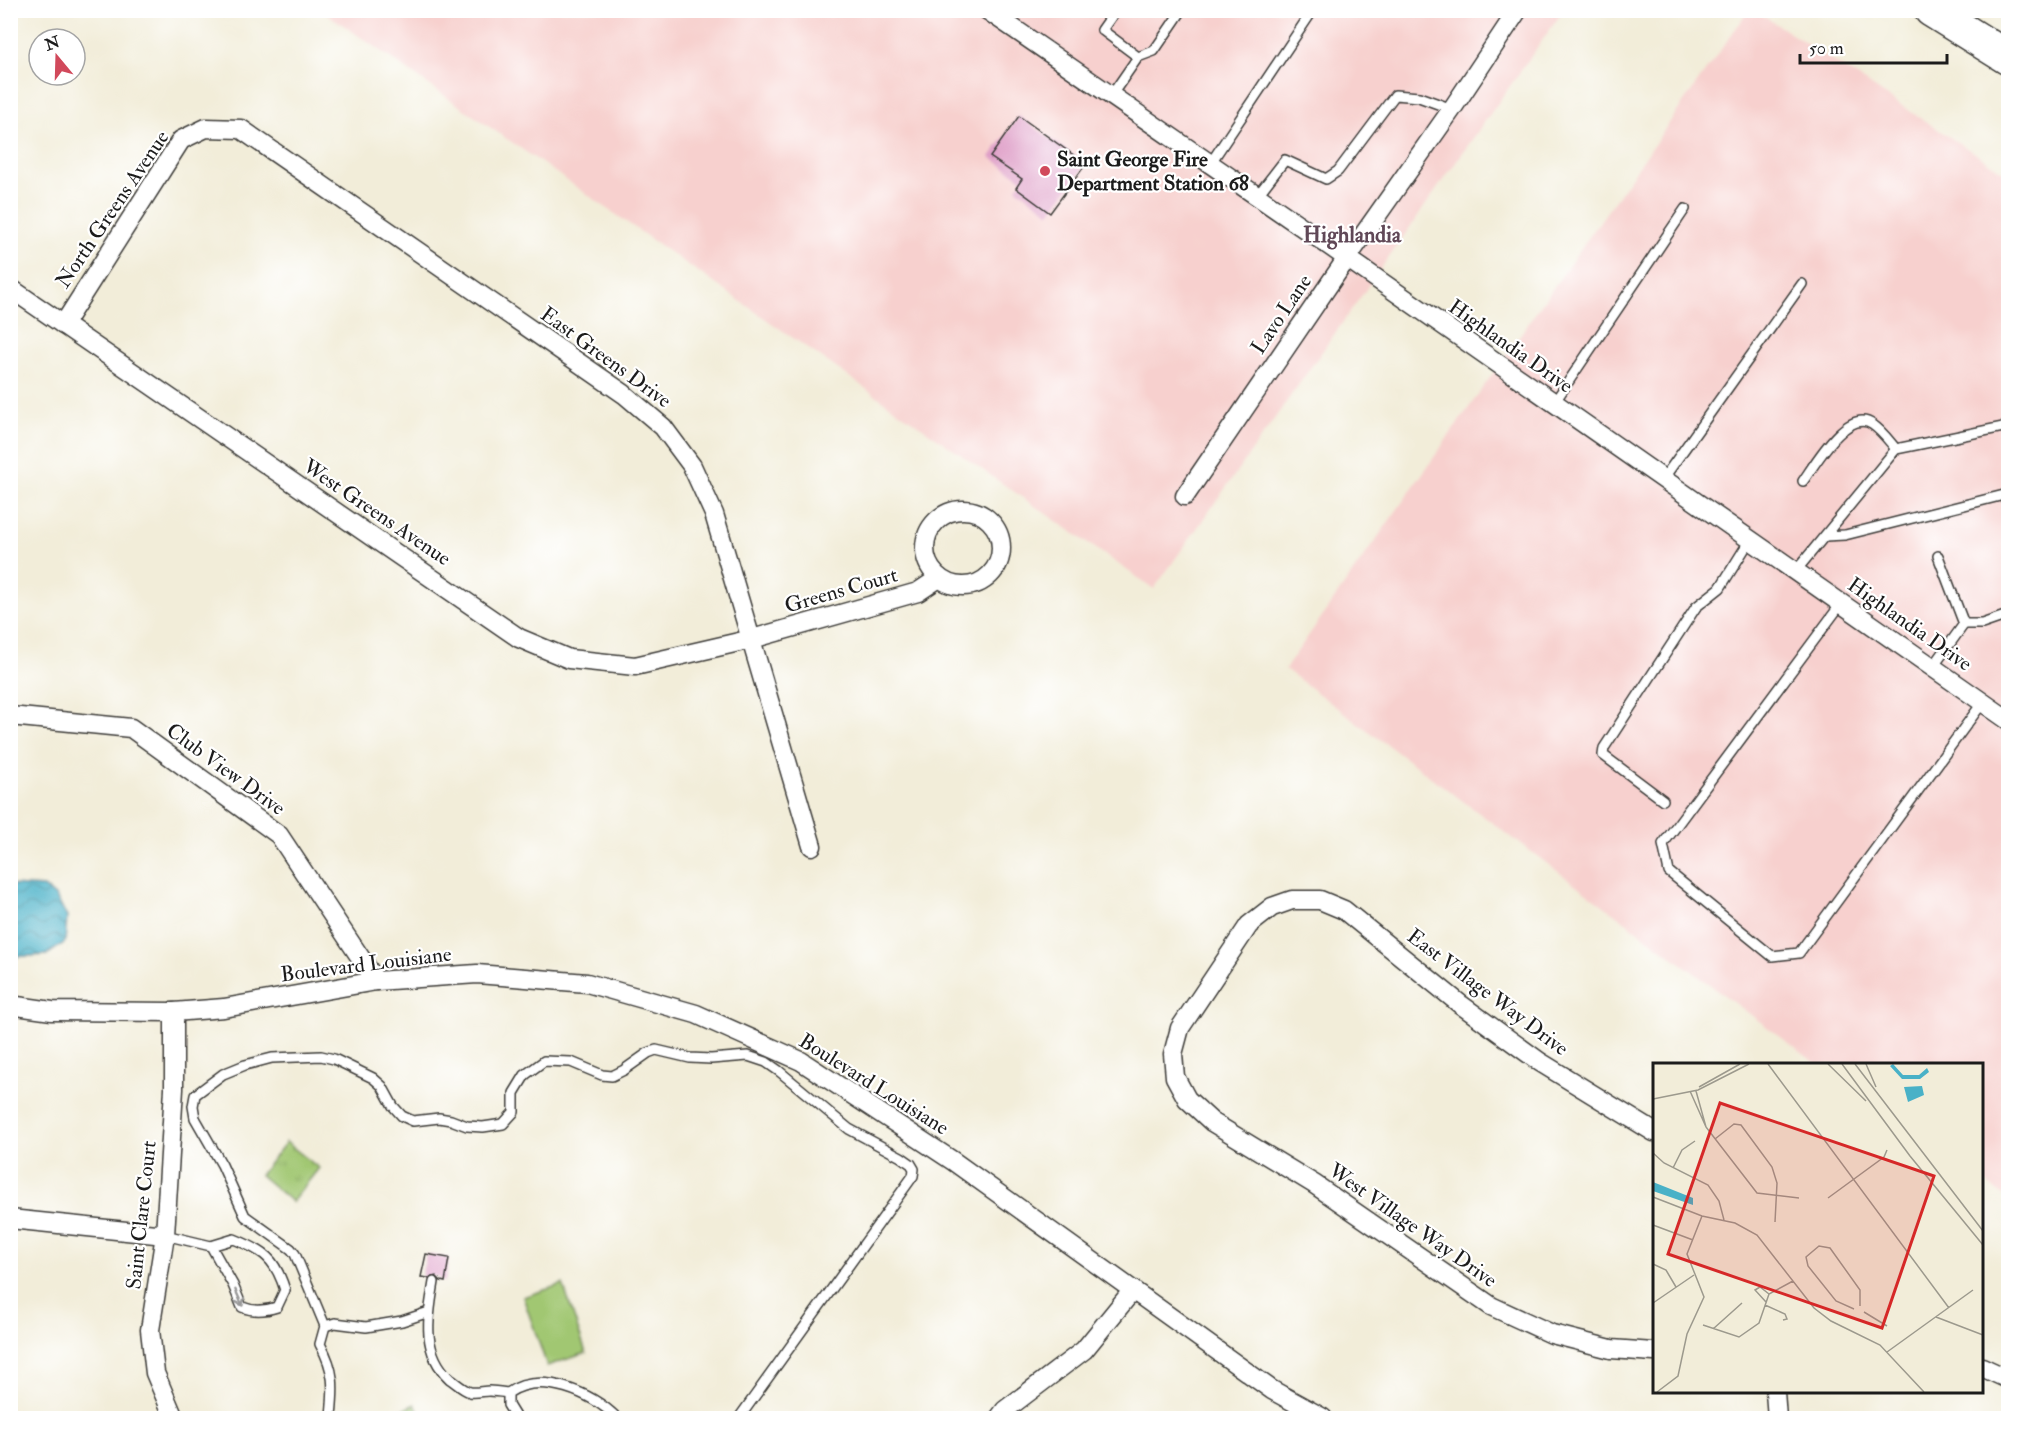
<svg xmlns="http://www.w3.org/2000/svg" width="2019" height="1429" font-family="'IM FELL Double Pica',serif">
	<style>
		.built { fill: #f7d0ce }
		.grass { fill: #a1c772; stroke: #5e7247; stroke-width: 1.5 }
		.park { fill: url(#park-tufts); stroke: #5e7247; stroke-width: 1.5 }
		.water { fill: url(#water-waves); stroke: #326672; stroke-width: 1.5 }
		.building { fill: #dd99c4 }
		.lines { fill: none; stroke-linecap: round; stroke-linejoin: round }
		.lane-casing { stroke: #3c3b38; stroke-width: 12 }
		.street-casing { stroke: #3c3b38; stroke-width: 21 }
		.highway-casing { stroke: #3c3b38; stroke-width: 36 }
		.lane { stroke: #fff; stroke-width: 9 }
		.street { stroke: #fff; stroke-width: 18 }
		.highway { stroke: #fff; stroke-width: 33 }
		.oneway { stroke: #999 }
		.poi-dot { fill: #d1495b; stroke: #fff; stroke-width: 2 }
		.labels { text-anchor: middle; stroke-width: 4.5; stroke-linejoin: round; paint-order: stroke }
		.poi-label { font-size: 21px; font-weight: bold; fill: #1c1c1c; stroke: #fff; text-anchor: start }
		.street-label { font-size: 21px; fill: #1c1c1c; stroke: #fff }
		.neighbourhood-label { font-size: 22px; font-weight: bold; fill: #604857; stroke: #fff }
		.inset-road { fill: none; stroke: #9c998d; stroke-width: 1.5 }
		.view { fill: #d62828; fill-opacity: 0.15; stroke: #d62828; stroke-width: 3 }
		.inset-edge { fill: none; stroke: #1c1c1c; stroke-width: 3 }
	</style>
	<defs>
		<pattern id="park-tufts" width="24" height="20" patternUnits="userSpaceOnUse" patternTransform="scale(1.5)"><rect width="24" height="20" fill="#a1c772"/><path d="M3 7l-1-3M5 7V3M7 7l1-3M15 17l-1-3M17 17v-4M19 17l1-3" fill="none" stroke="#8aaa62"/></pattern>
		<pattern id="water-waves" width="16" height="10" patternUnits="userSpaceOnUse" patternTransform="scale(1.5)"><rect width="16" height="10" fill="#49b1c7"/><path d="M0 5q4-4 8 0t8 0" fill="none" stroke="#3c8fa1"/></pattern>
	</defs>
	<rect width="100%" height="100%" fill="#fff"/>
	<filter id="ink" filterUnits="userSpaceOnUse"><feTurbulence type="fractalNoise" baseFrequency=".0167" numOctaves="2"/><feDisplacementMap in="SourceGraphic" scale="12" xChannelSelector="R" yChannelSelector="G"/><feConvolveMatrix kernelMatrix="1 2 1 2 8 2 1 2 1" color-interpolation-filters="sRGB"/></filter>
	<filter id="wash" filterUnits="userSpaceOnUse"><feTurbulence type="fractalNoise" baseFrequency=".008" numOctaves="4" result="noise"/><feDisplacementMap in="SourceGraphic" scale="24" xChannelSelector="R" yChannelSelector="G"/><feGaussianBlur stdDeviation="1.35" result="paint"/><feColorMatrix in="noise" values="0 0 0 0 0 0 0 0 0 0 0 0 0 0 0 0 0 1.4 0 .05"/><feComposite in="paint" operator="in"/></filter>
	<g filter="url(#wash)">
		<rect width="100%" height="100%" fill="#f2edd9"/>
		<g class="built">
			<path d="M323 11H1563L1154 589Z"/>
			<path d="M1748 11H1756L2008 175V1199L1982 1180V1064H1817L1285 669Z"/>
		</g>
		<path class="grass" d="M563 1284 586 1353 547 1366 523 1297Z"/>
		<g class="park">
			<path d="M286 1142 319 1168 292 1202 260 1175Z"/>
			<path d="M415 1404 422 1418H385Z"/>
		</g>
		<path class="water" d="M11 885 44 887 56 897 67 917 65 942 47 955 11 957Z"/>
		<g id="blocks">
			<g class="building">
				<path d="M1019 116 1086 164 1050 213 1016 188 1022 179 990 157Z"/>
				<path d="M426 1254 449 1258 445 1282 441 1281 436 1276 428 1278 421 1277Z"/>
			</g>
		</g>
	</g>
	<g filter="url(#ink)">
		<use href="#blocks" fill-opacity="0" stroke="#3c3b38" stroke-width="1.5"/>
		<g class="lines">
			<defs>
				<g id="lane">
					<path d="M1116 10 1102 30 1138 57"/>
					<path d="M1111 96 1138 57 1154 51 1182 10"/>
					<path d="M1210 164 1313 10"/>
					<path d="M1257 196 1285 160 1326 179 1338 171 1395 95 1419 97 1452 109"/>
					<path d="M1554 403 1685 209"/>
					<path d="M1663 479 1802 284"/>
					<path d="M1803 481C1815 464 1848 406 1873 425 1882 431 1889 441 1896 449"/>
					<path d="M1825 536 1845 535 2008 494"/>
					<path d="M1795 572 1896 449 2008 426"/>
					<path d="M1841 604 1663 844 1669 872 1772 956 1799 953 1983 702"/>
					<path d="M1964 624H1982L2008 615"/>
					<path d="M1933 667 1964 624 1938 556"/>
					<path d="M1663 800 1603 755 1604 748 1696 607 1720 588 1750 540"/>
					<path d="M165 1235 211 1246 234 1239C264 1251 275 1258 285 1290L277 1307C265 1311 254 1312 242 1307L233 1285 211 1246"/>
					<path d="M434 1282C428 1317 421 1352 450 1379 456 1383 463 1390 470 1392 476 1393 483 1391 489 1391 495 1391 501 1392 508 1393"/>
					<path d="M325 1326 335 1323 366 1327 402 1321 429 1312"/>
					<path d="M327 1418 331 1416C334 1387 335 1371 320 1344L325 1326 295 1254 291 1249 245 1216 222 1165 195 1118 193 1106 195 1095 223 1074 245 1065 272 1058 321 1056 334 1059 373 1078 382 1086 393 1106 402 1116 413 1121 439 1118 451 1120 467 1126 483 1127 503 1124 514 1112V1093L525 1075 544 1061 571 1062 602 1075 612 1076 624 1070 648 1053 656 1050 690 1058 711 1059 748 1056 766 1062 779 1071 849 1129 901 1157 911 1164 914 1169 913 1176 739 1418"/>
					<path d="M516 1418 508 1405V1393C541 1370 592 1393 617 1418"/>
				</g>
				<g id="street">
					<path d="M987 10 1347 258 2008 720"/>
					<path d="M10 288 519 638 569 659 635 666 752 639 918 592 939 578"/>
					<path d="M63 325 181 140 206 128 241 129 624 394 663 427 692 466 714 514 812 846"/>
					<path d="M1185 496 1347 258 1452 109 1518 10"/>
					<circle cx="963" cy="548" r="38"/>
					<path d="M10 716 131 728 279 835 376 981"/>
					<path d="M10 1005 52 1011 174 1012 224 1008 376 981 477 974 587 983 696 1014 801 1061 953 1161 1272 1390 1323 1418"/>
					<path d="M1654 1132 1540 1062 1460 1004 1344 910 1320 900H1292L1272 907 1249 925 1180 1028 1173 1054 1175 1077 1187 1099 1212 1122 1314 1184 1491 1306 1552 1334 1611 1349 1654 1352"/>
					<path d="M10 1219 165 1235"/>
					<path d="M1982 1367 2008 1379"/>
					<path d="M1775 1392 1777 1418"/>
					<path d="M174 1418 155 1373 150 1330 165 1235 174 1089V1012"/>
					<path d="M999 1418 1005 1410 1084 1350 1133 1290"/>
				</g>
				<path id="highway" d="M1931 10 2008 58"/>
			</defs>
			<use href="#lane" class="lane-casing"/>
			<use href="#street" class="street-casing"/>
			<use href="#highway" class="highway-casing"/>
			<use href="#lane" class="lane"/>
			<use href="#street" class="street"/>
			<use href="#highway" class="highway"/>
		</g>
		<defs><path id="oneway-shaft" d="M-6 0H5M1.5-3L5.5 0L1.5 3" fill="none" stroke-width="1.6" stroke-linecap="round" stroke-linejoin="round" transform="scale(1.5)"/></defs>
		<use class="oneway" href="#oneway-shaft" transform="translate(239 1298) rotate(66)"/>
	</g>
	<circle class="poi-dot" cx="1045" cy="171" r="6"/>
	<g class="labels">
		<g class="poi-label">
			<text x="1057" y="166">Saint George Fire<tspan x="1057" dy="24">Department Station 68</tspan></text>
		</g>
		<g class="street-label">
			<text transform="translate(112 209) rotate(-56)" y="7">North Greens Avenue</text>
			<text transform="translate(1281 314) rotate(-56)" y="7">Lavo Lane</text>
			<text transform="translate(1511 346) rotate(35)" y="7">Highlandia Drive</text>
			<text transform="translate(606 357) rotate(36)" y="7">East Greens Drive</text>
			<text transform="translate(377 512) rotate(34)" y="7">West Greens Avenue</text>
			<text transform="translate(841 590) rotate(-16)" y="7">Greens Court</text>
			<text transform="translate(1910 624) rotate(35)" y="7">Highlandia Drive</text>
			<text transform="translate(226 769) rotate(36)" y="7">Club View Drive</text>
			<text transform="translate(366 964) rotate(-7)" y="7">Boulevard Louisiane</text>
			<text transform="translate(1488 992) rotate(37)" y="7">East Village Way Drive</text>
			<text transform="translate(874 1084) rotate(32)" y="7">Boulevard Louisiane</text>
			<text transform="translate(141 1215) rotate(-84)" y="7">Saint Clare Court</text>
			<text transform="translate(1413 1225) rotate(35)" y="7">West Village Way Drive</text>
		</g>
		<g class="neighbourhood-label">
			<text x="1352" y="242">Highlandia</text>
		</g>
	</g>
	<g transform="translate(1653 1063)">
		<rect width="330" height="330" fill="#f2edd9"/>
		<path d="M240 1 250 12H266L274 5 276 9 267 16H249L237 3ZM269 23 271 32 255 39 251 24ZM0 119 40 135V142L0 128Z" fill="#49b1c7"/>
		<path class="inset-road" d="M115 1 296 245M175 1 213 38M189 1 257 93 330 182M202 1 330 168M213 1 223 24M46 24 87 1M37 28 53 64 43 28M0 36 45 27 96 1M53 64 104 130 146 135M62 76 81 61 88 62 119 104 124 120 122 159M0 90 11 100 55 122 66 138 71 157M20 105 29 87 42 78M0 134 49 153 82 160 104 172 161 245 178 258 227 282 271 329M175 135 231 94 234 87M0 162 40 177M0 201 13 207 23 224M113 239 102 227 107 224 116 231M0 240 41 212M112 242 132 251 134 256 130 257M201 246 183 238 155 203 153 194 166 183 177 185 207 227V243M211 249 234 263M283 254 330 272M50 262 86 274 106 260 116 231 140 218M60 266 89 240M234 289 320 227M4 329 25 313 34 271 51 234 34 191 49 153"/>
		<path class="view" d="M67 40 281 113 229 265 15 191Z"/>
		<rect width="330" height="330" class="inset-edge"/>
	</g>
	<rect width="2019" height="1429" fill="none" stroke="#fff" stroke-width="36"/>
	<g transform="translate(57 57) rotate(341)"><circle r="28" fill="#ffffff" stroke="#a4a4a4" stroke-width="1.5"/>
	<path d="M0-4.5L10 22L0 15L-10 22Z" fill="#d1495b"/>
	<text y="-9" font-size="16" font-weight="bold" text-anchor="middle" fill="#1c1c1c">N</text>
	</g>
	<path d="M1800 54v9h147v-9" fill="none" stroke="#1c1c1c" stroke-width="3"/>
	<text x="1809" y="54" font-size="18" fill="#1c1c1c" stroke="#ffffff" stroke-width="4.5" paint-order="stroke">50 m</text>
</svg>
